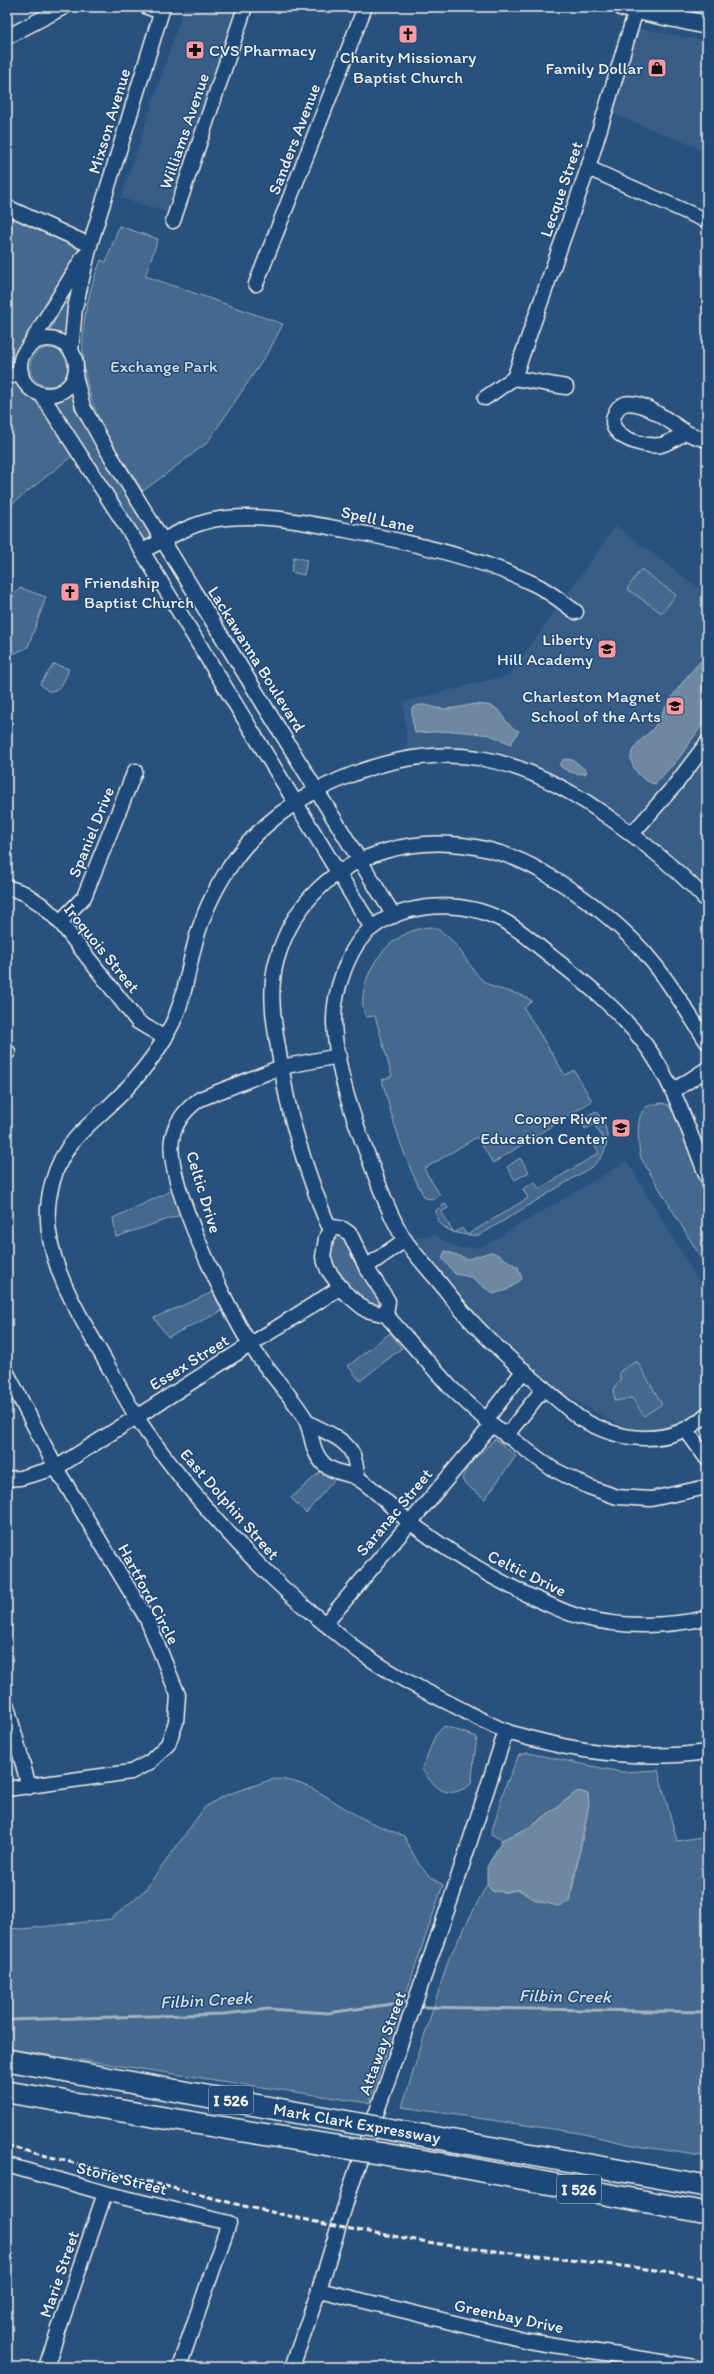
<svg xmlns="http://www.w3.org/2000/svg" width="714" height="2374" font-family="Itim,sans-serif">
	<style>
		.built { fill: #375d86 }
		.green { fill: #45688e; stroke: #9cacbb }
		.water { fill: #6e88a2; stroke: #a4b2be }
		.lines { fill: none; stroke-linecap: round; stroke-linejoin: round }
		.stream { stroke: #a4b2be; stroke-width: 3 }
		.minor-casing { stroke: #f4f1e8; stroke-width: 17 }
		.major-casing { stroke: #f4f1e8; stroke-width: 21 }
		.highway-casing { stroke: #f4f1e8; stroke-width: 24 }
		.minor { stroke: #1f4a7a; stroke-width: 14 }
		.major { stroke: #1f4a7a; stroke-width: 18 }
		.highway { stroke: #1f4a7a; stroke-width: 21 }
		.rail { stroke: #f4f1e8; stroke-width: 3; stroke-dasharray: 6 3; stroke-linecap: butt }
		.highway-bridge-casing { stroke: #f4f1e8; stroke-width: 24; stroke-linecap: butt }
		.highway-bridge { stroke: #1f4a7a; stroke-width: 21 }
		.labels { text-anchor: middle; stroke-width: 3; stroke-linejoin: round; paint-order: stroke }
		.shield { fill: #1f4a7a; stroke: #b4bfc7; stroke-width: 1 }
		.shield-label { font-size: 16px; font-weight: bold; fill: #f4f1e8 }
		.poi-label { font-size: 17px; fill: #f4f1e8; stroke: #1f4a7a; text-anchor: end }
		.street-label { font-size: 17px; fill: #f4f1e8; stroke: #1f4a7a }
		.park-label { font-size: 17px; fill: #dadcda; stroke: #1f4a7a }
		.water-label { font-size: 18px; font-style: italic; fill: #d9dcda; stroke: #1f4a7a }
	</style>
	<rect width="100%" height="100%" fill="#28517e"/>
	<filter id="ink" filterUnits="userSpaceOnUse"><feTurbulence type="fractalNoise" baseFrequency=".025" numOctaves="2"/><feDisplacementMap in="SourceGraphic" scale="8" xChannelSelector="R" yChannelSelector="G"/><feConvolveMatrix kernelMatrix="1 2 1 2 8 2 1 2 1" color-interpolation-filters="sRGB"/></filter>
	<g filter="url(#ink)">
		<g class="built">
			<path d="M184 7H245L175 215 121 198Z"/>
			<path d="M632 27 707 41V145L705 151 606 111Z"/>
			<path d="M616 526 707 594V894L545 773 408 754 403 702 509 675Z"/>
			<path d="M627 1161 707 1295V1401L699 1411 673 1426 657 1429 637 1430 623 1426 602 1416 524 1370 408 1243 418 1237 435 1235 449 1244 458 1248 482 1247Z"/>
		</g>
		<g class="green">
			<path d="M7 207 90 245 23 355C17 373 24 387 41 394L78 451 7 508Z"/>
			<path d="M119 226 158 239 145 276 283 324 269 351 207 443 143 491C131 471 116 452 105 431 75 373 77 320 101 260L106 262Z"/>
			<path d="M69 293 73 294 65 340 48 334Z"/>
			<circle cx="49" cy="367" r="19"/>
			<path d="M69 392 72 393 79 415 152 533V537L149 540 143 539 135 530 61 412 52 403Z"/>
			<path d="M294 557 307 560 304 575 291 572Z"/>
			<path d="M641 569 676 595 662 613 627 589Z"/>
			<path d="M20 588 46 597 28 647 9 656 7 604Z"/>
			<path d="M54 664 69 669C64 680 62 692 48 691L40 684Z"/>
			<path d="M430 927C454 932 465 962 481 979 494 992 517 990 532 1001L524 1008 565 1075 574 1070 592 1101 493 1163 477 1137 424 1169 440 1195 434 1199 425 1198C404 1161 393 1121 382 1080L392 1076 375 1016 366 1017C362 1009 362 999 364 990 370 958 396 930 430 927Z"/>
			<path d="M662 1103 668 1105 674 1114 707 1191V1268L641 1158C638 1147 635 1115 646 1107 650 1105 657 1104 662 1103Z"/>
			<path d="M596 1111C611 1130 612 1149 593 1166L480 1235C465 1237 434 1231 436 1210L445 1204 448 1208 441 1212 454 1233 462 1228 467 1235 528 1198 523 1189 535 1182 539 1189 599 1153 594 1144 603 1138 594 1124 585 1129 580 1120Z"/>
			<path d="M520 1158 529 1172 515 1180 507 1167Z"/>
			<path d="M173 1190 180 1215 116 1237 113 1218Z"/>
			<path d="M345 1233 383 1304 374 1307 352 1295 328 1259 332 1236Z"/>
			<path d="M213 1292 222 1311 168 1337 154 1318Z"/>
			<path d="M390 1333 402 1348 360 1381 348 1366Z"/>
			<path d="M637 1361 662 1404 644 1416 632 1398 615 1401C613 1392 613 1387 620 1381V1371Z"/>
			<path d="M495 1439 516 1456 485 1499 464 1483 462 1478 469 1464Z"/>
			<path d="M322 1470 335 1479 306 1513 291 1498Z"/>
			<path d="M444 1726 477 1737 471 1784C449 1801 435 1790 422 1769L435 1736Z"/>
			<path d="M528 1753 621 1772 658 1770 677 1841 707 1836V2157L632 2145 579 2133 402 2107 449 1958 487 1884 492 1891C496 1891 501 1892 505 1892 514 1892 518 1887 526 1895L572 1891 589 1805 588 1794 578 1791 532 1826 502 1840 491 1834 505 1787 519 1755Z"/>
			<path d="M273 1779C304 1779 325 1796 351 1812 368 1822 386 1829 404 1836 416 1859 420 1872 443 1885L369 2103 7 2049V1928L23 1929 111 1919 145 1890 205 1807 226 1795Z"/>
		</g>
		<g class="water">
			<path d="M707 655V718L679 758 655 784C643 782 630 768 631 756 632 745 645 737 652 730 659 722 662 711 668 703 679 686 692 669 707 655Z"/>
			<path d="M475 704C511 705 496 721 519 731L511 744 490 735 455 731 415 733 412 718V708C424 701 431 708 443 709 453 709 465 706 475 704Z"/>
			<path d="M564 759 573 760 587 771 585 774C574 774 567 772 559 765Z"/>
			<path d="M445 1251 468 1259 491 1252 495 1253 518 1267 522 1279 507 1290 493 1294 471 1277 455 1274 442 1258Z"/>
			<path d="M578 1791 588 1794 589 1805 569 1902 558 1906 537 1901 520 1890H513L506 1892 492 1891 487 1884V1867L502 1840 532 1826Z"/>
		</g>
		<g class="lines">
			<g class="stream">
				<path d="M422 2007 707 2012"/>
				<path d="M7 2020 224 2014 269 2009 328 2013 406 2002"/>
			</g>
			<defs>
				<g id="minor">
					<path d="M147 7 161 12"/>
					<path d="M7 37 64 7"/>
					<path d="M588 168 707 221"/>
					<path d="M7 207 90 245"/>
					<path d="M173 221 245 7"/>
					<path d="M256 284 365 7"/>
					<circle cx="48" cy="367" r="28"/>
					<path d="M29 346 84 256"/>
					<path d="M71 351 75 308 90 245 163 7"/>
					<path d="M75 375 83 407 104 445 394 916"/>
					<path d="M7 378 21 372"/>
					<path d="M514 378 588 168 636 10"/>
					<path d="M41 394 142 551 372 928"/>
					<path d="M485 398 514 378 566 387"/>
					<path d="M686 432C678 437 670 443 661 445 648 447 624 441 616 430 613 427 612 421 614 416 624 384 668 421 684 431 691 436 700 438 707 440"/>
					<path d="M142 551C165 540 188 525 213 520 257 512 303 522 345 530 405 541 479 557 534 584 549 591 563 603 576 612"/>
					<path d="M632 834 675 785 707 743"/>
					<path d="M7 887 24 893 42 905 60 922 138 1022 165 1038"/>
					<path d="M707 901C679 870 647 845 614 821 525 756 445 734 341 779 298 797 257 826 231 865 213 891 200 921 193 951 186 980 183 1006 168 1032 159 1051 143 1070 129 1086 94 1126 59 1136 49 1198 40 1257 80 1315 107 1364 116 1381 125 1398 135 1414 151 1441 172 1466 191 1490 232 1539 274 1584 324 1623 339 1635 353 1648 369 1658 395 1676 423 1690 451 1704 471 1714 491 1726 511 1733 574 1752 642 1761 707 1752"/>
					<path d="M60 922 84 897 135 771"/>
					<path d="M7 1052H8"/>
					<path d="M339 1056 281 1067 200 1099C187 1108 175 1122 172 1139 165 1182 226 1305 250 1344 265 1369 287 1390 303 1415 314 1431 309 1451 325 1465 335 1474 348 1472 359 1479 378 1491 393 1510 411 1523 450 1553 489 1577 534 1598 549 1604 565 1613 581 1617 623 1628 665 1627 707 1618"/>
					<path d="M673 1091 707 1069"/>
					<path d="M707 1177C689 1132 674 1082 644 1043 617 1008 582 980 547 953 532 941 517 927 500 919 462 900 407 902 373 927 348 945 333 994 334 1023 336 1070 353 1118 370 1161 380 1188 389 1214 404 1239 413 1252 424 1264 434 1276 448 1292 460 1310 475 1325 506 1358 543 1387 578 1417 618 1442 670 1449 707 1414"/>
					<path d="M331 1229C324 1219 321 1206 316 1194 302 1156 289 1117 283 1076 277 1039 266 996 277 959 310 843 446 816 541 871 583 895 625 927 655 965 674 989 690 1016 707 1042"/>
					<path d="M366 1267 405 1240"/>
					<path d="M386 1315 388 1301 366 1267 350 1234 343 1229 334 1227 326 1238 323 1257 328 1270 344 1292 366 1310 386 1315 450 1387 486 1420 551 1468 589 1487 617 1497 651 1499 707 1487"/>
					<path d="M7 1373 56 1468 341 1287"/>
					<path d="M486 1420 524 1370"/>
					<path d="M307 1422C322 1431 346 1438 353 1455 356 1463 356 1471 359 1479"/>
					<path d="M686 1430 707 1459"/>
					<path d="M506 1436 544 1388"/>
					<path d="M7 1479 20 1478 56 1468 147 1619 178 1695 176 1722 168 1744 150 1762 131 1772 7 1789"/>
					<path d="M325 1624 492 1425"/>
					<path d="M7 1706 29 1787"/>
					<path d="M7 2165 105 2193 229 2223 179 2367"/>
					<path d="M319 2290 528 2341 694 2367"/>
					<path d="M46 2367 105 2193"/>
					<path d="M292 2367 319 2290 353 2180 452 1896 506 1731"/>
				</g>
				<path id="major" d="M623 7 707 25"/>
				<g id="highway">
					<path d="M454 2141 707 2186"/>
					<path d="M450 2165 707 2213"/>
				</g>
			</defs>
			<use href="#minor" class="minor-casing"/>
			<use href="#major" class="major-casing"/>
			<use href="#highway" class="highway-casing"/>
			<use href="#minor" class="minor"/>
			<use href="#major" class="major"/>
			<use href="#highway" class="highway"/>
			<path class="rail" d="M7 2146 244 2206 339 2227 452 2246 664 2271 707 2279"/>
			<defs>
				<g id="highway-bridge">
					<path d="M7 2060 454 2141"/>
					<path d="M7 2092 450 2165"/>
				</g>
			</defs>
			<use href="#highway-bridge" class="highway-bridge-casing"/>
			<use href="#highway-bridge" class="highway-bridge"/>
		</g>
	</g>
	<defs>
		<symbol id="church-square" viewBox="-11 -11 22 22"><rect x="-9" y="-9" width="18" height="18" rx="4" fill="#ff9aa2" stroke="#1f4a7a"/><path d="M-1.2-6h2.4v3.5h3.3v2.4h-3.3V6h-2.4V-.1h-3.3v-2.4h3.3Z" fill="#111"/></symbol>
		<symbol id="pharmacy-square" viewBox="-11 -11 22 22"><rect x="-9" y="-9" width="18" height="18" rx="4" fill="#ff9aa2" stroke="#1f4a7a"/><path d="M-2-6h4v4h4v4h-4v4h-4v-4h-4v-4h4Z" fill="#111"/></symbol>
		<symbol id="shop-square" viewBox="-11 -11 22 22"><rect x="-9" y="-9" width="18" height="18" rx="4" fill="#ff9aa2" stroke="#1f4a7a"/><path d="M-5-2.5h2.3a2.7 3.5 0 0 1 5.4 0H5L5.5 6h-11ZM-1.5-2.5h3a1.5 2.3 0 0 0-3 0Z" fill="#111"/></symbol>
		<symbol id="school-square" viewBox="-11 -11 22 22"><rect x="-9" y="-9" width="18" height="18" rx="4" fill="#ff9aa2" stroke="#1f4a7a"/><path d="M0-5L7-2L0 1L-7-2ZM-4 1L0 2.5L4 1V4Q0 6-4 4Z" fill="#111"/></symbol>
	</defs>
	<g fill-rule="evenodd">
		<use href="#church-square" x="397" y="23" width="22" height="22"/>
		<use href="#pharmacy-square" x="184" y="39" width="22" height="22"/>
		<use href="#shop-square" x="646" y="57" width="22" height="22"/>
		<use href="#church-square" x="59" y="581" width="22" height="22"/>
		<use href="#school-square" x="596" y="638" width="22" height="22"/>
		<use href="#school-square" x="664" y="695" width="22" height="22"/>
		<use href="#school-square" x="610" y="1117" width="22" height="22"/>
	</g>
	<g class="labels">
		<g class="shield">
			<rect x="209" y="2086" width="44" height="28" rx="3"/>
			<rect x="557" y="2175" width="44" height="28" rx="3"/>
		</g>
		<g class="shield-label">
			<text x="231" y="2106">I 526</text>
			<text x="579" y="2195">I 526</text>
		</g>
		<g class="poi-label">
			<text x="209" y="56" text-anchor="start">CVS Pharmacy</text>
			<text x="408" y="63" text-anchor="middle">Charity Missionary<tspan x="408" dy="20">Baptist Church</tspan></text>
			<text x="643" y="74">Family Dollar</text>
			<text x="84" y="588" text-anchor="start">Friendship<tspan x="84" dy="20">Baptist Church</tspan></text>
			<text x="593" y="645">Liberty<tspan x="593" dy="20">Hill Academy</tspan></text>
			<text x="661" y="702">Charleston Magnet<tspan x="661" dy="20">School of the Arts</tspan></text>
			<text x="607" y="1124">Cooper River<tspan x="607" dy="20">Education Center</tspan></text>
		</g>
		<g class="street-label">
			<text transform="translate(109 121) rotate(-73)" y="6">Mixson Avenue</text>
			<text transform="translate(184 131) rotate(-71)" y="6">Williams Avenue</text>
			<text transform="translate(294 139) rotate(-69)" y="6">Sanders Avenue</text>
			<text transform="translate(561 189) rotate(-71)" y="6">Lecque Street</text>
			<text transform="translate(378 519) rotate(12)" y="6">Spell Lane</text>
			<text transform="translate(257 659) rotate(58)" y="6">Lackawanna Boulevard</text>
			<text transform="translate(91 832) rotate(-68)" y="6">Spaniel Drive</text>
			<text transform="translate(102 948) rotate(51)" y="6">Iroquois Street</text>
			<text transform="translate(204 1192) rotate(73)" y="6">Celtic Drive</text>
			<text transform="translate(189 1362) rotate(-32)" y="6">Essex Street</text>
			<text transform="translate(230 1504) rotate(49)" y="6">East Dolphin Street</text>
			<text transform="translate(394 1512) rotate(-50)" y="6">Saranac Street</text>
			<text transform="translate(527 1573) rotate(26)" y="6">Celtic Drive</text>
			<text transform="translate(149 1594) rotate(62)" y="6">Hartford Circle</text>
			<text transform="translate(382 2043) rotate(-70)" y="6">Attaway Street</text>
			<text transform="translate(357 2123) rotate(10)" y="6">Mark Clark Expressway</text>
			<text transform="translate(122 2178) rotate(14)" y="6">Storie Street</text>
			<text transform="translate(59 2274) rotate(-71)" y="6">Marie Street</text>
			<text transform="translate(509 2316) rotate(12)" y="6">Greenbay Drive</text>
		</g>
		<g class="park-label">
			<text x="164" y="372">Exchange Park</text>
		</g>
		<g class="water-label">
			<text transform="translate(565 1996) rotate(1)" y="6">Filbin Creek</text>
			<text transform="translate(206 2000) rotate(-3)" y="6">Filbin Creek</text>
		</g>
	</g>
	<rect width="714" height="2374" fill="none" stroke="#1f4a7a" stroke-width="24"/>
	<rect x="12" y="12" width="690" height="2350" fill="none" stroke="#f4f1e8" stroke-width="1.5" filter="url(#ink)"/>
</svg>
